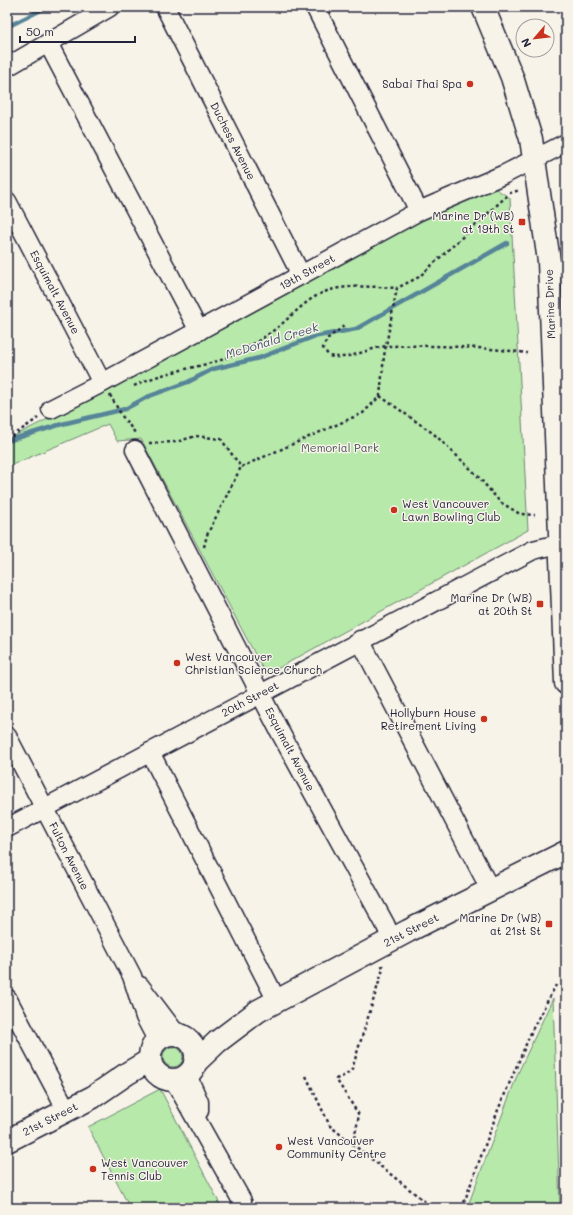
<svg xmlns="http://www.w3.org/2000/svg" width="573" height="1215" font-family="Mali,sans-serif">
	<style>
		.green { fill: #b7e9aa; stroke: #6c8672 }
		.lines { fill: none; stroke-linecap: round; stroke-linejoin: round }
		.stream { stroke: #568498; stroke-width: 4.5 }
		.minor-casing { stroke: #22223b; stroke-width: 21 }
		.major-casing { stroke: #22223b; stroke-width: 25 }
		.path { stroke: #22223b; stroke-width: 2.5; stroke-dasharray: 3 3; stroke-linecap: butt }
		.minor { stroke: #f7f3e8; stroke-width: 18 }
		.major { stroke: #f7f3e8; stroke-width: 22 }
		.poi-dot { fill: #c8321e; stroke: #f7f3e8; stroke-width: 1.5 }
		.labels { text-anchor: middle; stroke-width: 3; stroke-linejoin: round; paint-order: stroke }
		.poi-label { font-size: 11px; fill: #22223b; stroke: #f7f3e8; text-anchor: end }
		.street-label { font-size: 11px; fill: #22223b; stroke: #f7f3e8 }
		.park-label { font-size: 11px; fill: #475457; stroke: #f7f3e8 }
		.water-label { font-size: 12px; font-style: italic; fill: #3c536a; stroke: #f7f3e8 }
	</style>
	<rect width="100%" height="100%" fill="#f7f3e8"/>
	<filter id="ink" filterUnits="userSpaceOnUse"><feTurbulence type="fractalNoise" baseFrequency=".025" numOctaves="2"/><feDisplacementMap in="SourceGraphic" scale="8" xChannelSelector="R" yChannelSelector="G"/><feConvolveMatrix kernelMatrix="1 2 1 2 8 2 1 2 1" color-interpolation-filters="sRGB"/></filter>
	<g filter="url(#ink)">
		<g class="green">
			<path d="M487 183 510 198 528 530 266 675 141 439 117 441 108 424 7 467V438L14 436 113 386Z"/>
			<path d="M553 998 560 1208H467L518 1073Z"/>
			<circle cx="173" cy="1057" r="10"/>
			<path d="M160 1089 222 1208H130L88 1127Z"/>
		</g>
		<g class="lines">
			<g class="stream">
				<path d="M7 27 47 7"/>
				<path d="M7 441 62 424 125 409 147 397 188 382 213 369 259 358 313 337 356 329 507 243"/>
			</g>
			<defs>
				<g id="minor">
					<path d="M165 7 301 275"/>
					<path d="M315 7 419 211"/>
					<path d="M48 43 199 331"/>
					<path d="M7 67 110 7"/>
					<path d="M7 201 102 383"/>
					<path d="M51 409 102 383 419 211 505 174 566 143"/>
					<path d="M135 450 281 734 385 924 392 940"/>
					<path d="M360 640 490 889"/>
					<path d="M7 736 132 976 145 1017 157 1040"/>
					<path d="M150 752 277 1001"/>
					<path d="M7 828 533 550 559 544"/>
					<path d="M140 986 177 1035"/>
					<path d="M7 998 67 1111"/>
					<path d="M187 1075 199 1102V1111"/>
					<path d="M174 1080 242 1201"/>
				</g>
				<g id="major">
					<path d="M483 7 512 77 531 139 549 261 566 683"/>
					<circle cx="173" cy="1057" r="23"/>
					<path d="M195 1063 217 1042 258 1011 408 931 566 852"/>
					<path d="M7 1141 93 1097 128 1073 150 1060"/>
				</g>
			</defs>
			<use href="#minor" class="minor-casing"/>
			<use href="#major" class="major-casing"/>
			<g class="path">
				<path d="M344 326 327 339 323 348 329 356C351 361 368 347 389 346 435 345 482 347 527 353"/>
				<path d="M134 386C161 372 192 369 221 360 239 353 258 342 274 330 292 317 305 299 327 291 349 284 374 287 397 288"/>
				<path d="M110 395 122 416 136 434"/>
				<path d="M380 396 434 434 476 474 500 502 520 514 535 515"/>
				<path d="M7 440 38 418"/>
				<path d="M149 443 176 442 196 436 221 439 241 467 363 413 380 396 384 356 397 288 419 277 510 193 520 190"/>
				<path d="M204 547 207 535 241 467"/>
				<path d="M306 1076 330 1126 433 1208"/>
				<path d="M353 1144 359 1115 336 1079 346 1075 352 1069 383 969 382 965"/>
				<path d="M462 1208 498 1110 533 1028 556 985"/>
			</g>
			<use href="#minor" class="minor"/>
			<use href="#major" class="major"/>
		</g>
	</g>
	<g class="poi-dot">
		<circle cx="470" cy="84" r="4"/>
		<rect x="518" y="218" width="8" height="8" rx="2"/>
		<circle cx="394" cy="510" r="4"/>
		<rect x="536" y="600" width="8" height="8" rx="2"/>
		<circle cx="177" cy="663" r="4"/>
		<circle cx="484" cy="719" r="4"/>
		<rect x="545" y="920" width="8" height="8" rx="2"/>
		<circle cx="279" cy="1147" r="4"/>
		<circle cx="93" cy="1169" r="4"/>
	</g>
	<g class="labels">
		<g class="poi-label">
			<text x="462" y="88">Sabai Thai Spa</text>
			<text x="514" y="220">Marine Dr (WB)<tspan x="514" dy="13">at 19th St</tspan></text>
			<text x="402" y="508" text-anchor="start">West Vancouver<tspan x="402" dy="13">Lawn Bowling Club</tspan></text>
			<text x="532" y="602">Marine Dr (WB)<tspan x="532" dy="13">at 20th St</tspan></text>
			<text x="185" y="661" text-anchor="start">West Vancouver<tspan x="185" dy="13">Christian Science Church</tspan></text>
			<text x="476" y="717">Hollyburn House<tspan x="476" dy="13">Retirement Living</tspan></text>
			<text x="541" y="922">Marine Dr (WB)<tspan x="541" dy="13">at 21st St</tspan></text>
			<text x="287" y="1145" text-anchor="start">West Vancouver<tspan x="287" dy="13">Community Centre</tspan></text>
			<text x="101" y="1167" text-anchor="start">West Vancouver<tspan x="101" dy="13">Tennis Club</tspan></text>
		</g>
		<g class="street-label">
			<text transform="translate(233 141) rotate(63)" y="4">Duchess Avenue</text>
			<text transform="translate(307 272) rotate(-29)" y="4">19th Street</text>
			<text transform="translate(55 292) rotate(62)" y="4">Esquimalt Avenue</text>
			<text transform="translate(550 304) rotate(-92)" y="4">Marine Drive</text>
			<text transform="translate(250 699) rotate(-28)" y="4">20th Street</text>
			<text transform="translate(290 749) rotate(62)" y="4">Esquimalt Avenue</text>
			<text transform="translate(69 856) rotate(63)" y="4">Fulton Avenue</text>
			<text transform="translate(411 930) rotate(-27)" y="4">21st Street</text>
			<text transform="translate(50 1119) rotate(-27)" y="4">21st Street</text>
		</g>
		<g class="park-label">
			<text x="340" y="452">Memorial Park</text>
		</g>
		<g class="water-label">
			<text transform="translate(272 341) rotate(-17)" y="4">McDonald Creek</text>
		</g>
	</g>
	<rect width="573" height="1215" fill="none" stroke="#f7f3e8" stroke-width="24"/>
	<rect x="12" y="12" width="549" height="1191" fill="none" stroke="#22223b" stroke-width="1.5" filter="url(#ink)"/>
	<g transform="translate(535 38) rotate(242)"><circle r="19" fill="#f7f3e8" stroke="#a29fa3"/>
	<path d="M0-3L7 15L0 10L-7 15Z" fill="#c8321e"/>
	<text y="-6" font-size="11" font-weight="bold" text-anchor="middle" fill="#22223b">N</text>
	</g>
	<path d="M20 36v6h115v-6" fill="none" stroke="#22223b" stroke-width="2"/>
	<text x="26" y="36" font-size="12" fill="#22223b" stroke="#f7f3e8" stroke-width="3" paint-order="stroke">50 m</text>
</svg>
